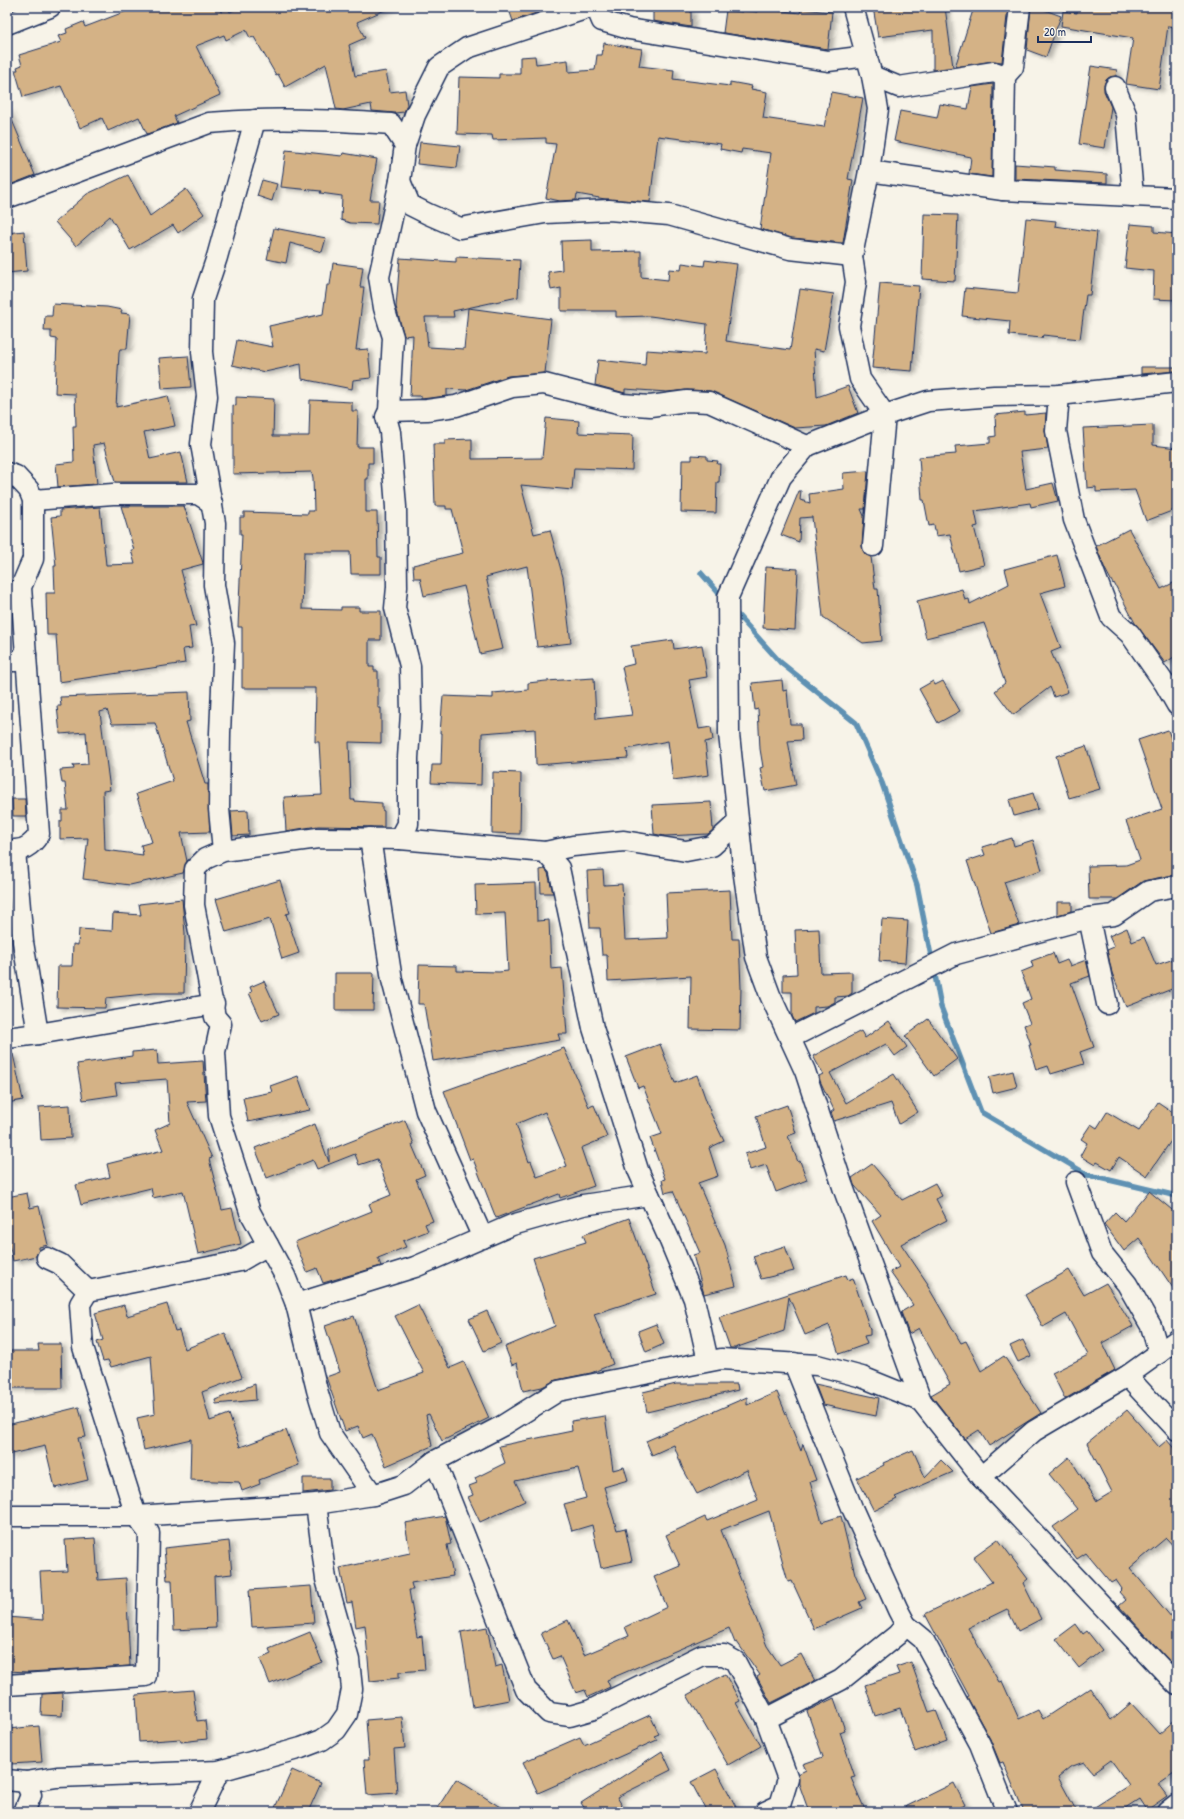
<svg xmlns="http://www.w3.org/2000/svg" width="1184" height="1819" font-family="'Patrick Hand',sans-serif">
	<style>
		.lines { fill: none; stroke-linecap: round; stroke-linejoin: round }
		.stream { stroke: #5e91b3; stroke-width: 5.5 }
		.building { fill: #d4b286; stroke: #1b2f5e; fill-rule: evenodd; filter: url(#shadow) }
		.minor-casing { stroke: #1b2f5e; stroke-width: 23 }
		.minor { stroke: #f7f3e8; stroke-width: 20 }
	</style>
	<defs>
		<filter id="shadow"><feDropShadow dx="4.5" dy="2.5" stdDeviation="2" flood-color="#0004"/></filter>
	</defs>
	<rect width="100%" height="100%" fill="#f7f3e8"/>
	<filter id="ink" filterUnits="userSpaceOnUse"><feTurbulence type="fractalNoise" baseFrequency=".025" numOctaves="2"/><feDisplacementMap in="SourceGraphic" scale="8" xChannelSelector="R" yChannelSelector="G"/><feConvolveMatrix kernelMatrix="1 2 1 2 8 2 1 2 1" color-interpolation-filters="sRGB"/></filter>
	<g filter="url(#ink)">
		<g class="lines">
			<g class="stream">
				<path d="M701 573 723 598"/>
				<path d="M734 611 780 662 856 723 882 783 917 885 932 961"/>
				<path d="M934 970 941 1007 981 1112 1088 1175 1177 1196"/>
			</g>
		</g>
		<g class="building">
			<path d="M137 7H218L221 12 228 8 230 12 240 7H392L357 22 365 38 349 45 355 76 386 71 390 92 405 90 407 105 404 112 395 113 372 111 371 104 343 110 336 109 326 64 285 87 278 74 276 75 254 37 250 38 246 30 226 40 224 35 196 46 220 95 174 116 177 123 147 134 139 117 108 131 102 118 80 128 61 86 23 97 15 70H18L17 67 22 65 19 55 61 42 58 36 67 33 66 29 83 22 85 27Z"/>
			<path d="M508 7H554L513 21Z"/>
			<path d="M873 7H945L953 67 933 70V30L878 37Z"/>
			<path d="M974 7H1008L1002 62 992 61 955 67Z"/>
			<path d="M1031 7H1037L1061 16 1046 57 1027 50Z"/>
			<path d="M1078 7H1128L1177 10V27L1168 26 1159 89 1126 84 1133 38 1061 26 1063 11 1077 13Z"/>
			<path d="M757 8 800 13 801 9 832 12 828 49 723 33 726 10 742 12V10L757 12Z"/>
			<path d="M691 10V27L653 21V11Z"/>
			<path d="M604 43 642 49 639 66 674 70 673 79 730 86V82L752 86 751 89 767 92 763 118 824 127 831 92 863 98 848 179 853 180 843 243 792 238 760 229 771 153 742 149 741 153 720 149 721 144 658 136 650 202 605 199 577 194 576 200 560 201 546 198 556 144 546 143V138L493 140 492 135 457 134 459 77 499 78V74H520V57L535 56 536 64 568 60 569 72 595 70 597 55H602Z"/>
			<path d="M1091 66 1117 70 1116 76 1110 77 1106 80 1104 85V91L1111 107 1105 148 1079 144Z"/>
			<path d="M993 84 992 177 969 174 971 157 894 141 900 111 937 118 940 104 968 109 972 87Z"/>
			<path d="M7 108 35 175 7 186Z"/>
			<path d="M420 142 460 146 457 168 417 164Z"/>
			<path d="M286 150 342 156 343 153 377 159 370 200H379L377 224 350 223 341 220 342 196 320 193 321 191 281 187Z"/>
			<path d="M1015 164 1055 167V170L1107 174V183L1015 179Z"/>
			<path d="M128 175 150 216 186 189 204 214 178 233 173 225 130 250 110 216 76 246 55 222 87 194Z"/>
			<path d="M262 180 277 184 272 201 257 196Z"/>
			<path d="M924 214 958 215 955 281 922 279Z"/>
			<path d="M1026 218 1056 221 1055 226 1097 232 1090 295H1086L1080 339 1043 335 1042 338 1009 335 1010 321 962 316 965 288 1018 293Z"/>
			<path d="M1130 224 1154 226V232L1177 234V300L1153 299 1154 271 1125 268Z"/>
			<path d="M274 228 326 238 322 252 290 243 286 263 267 259Z"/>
			<path d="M24 231 27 271 7 273V233Z"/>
			<path d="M592 240V252L641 251V277L668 280 669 269 681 270 682 263 704 266 705 260 737 264 726 341 790 350 800 289 834 294 824 351 814 349 817 397 848 386 858 413 826 426 795 428 710 391 687 390 667 392 625 389V393L595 385 598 360 645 365 646 350 705 354 707 324 650 316 616 317V311H561V288L551 290 548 272 562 270 561 241Z"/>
			<path d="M456 257 520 260 518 297 453 311 454 317H425L428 347 464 349 468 308 551 319 545 373 508 376 466 390 447 389V396L421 399V396H410L413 335 404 336 396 307 400 258 456 262Z"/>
			<path d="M333 263 363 267 360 287H364L356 350 368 349 371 378 353 380 352 389 302 379 301 364 265 372 232 365 237 340 273 347 269 326 323 314 327 285H330Z"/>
			<path d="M880 283 919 286 912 371 872 368Z"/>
			<path d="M53 304 107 307 122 310 121 313 130 314 127 349H120L119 353 116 407 168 396 175 426 144 432 150 459 181 452 188 482H115L104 443 93 445 97 484 58 487 56 464 74 462 73 426H76L75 394 55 393 57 339 51 338V331H44L45 316H52Z"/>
			<path d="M188 356 191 387 162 389 159 358Z"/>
			<path d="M1141 367H1176L1177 371 1141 374Z"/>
			<path d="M236 397 274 399 273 436H309L310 400 352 402V411H358L357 447H373V463H368V479H366V512H377L378 557H381V574H351L350 552H304L302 609 341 610V607H359V611H381V640H369V667H374V671H378V708H381V743L349 742 351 800H355L354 801 382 803V810L384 811V827L318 826 286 831 284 797 322 795 319 742H315L316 688H242V627H238L242 534H240V517H244V512L308 514V511H314L313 478 312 472 233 474V405L236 406Z"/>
			<path d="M1025 412V415L1046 413 1045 430 1048 449 1020 452 1026 489 1053 483 1058 501 1031 507 1030 503 975 511 978 526 974 527 984 565 959 571 950 534 936 536 934 525 929 526 924 500H922L919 457 956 454 955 446 990 443V437L996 436 995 415Z"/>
			<path d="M546 418 579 421 578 433 633 435 632 470 574 468 572 490 521 485 534 534 550 530 563 577 571 643 537 647 527 566 486 577 503 649 480 654 464 586 424 596 420 578H414L413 565 463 553 452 509H446V506H435L433 444H445V440L472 439V459L542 458Z"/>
			<path d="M1153 425V445L1177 448V509L1146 521 1135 490 1096 492V487L1087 488 1083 428Z"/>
			<path d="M692 455 707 456V460L718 461 717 464H720L719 482H717L716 513 681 512 682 460H692Z"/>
			<path d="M868 471 865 509H861L864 516 862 545 863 551 866 555 871 557 875 589H878L882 641 863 643 823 617 812 517 800 518 799 542 781 535 799 491H801L800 500 810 503 809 494 844 489 843 473Z"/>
			<path d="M121 506H184L203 563V564L181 570 196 626 189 627 192 648 183 649 185 663 59 682 56 635H47L46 593H55L54 566H56L51 517 60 516V510L100 507 106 565 135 564 131 550H134Z"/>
			<path d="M1129 529 1161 589 1177 581V655L1165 663 1135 623 1114 583 1113 584 1105 569 1096 546Z"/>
			<path d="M1057 555 1065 586 1040 593 1061 648 1051 652 1068 692 1054 697 1050 687 1013 715 995 691 1005 683 984 623 926 638 917 601 962 589 965 600 969 599 970 604 1009 584 1005 569Z"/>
			<path d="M766 567 798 569 795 630 763 628Z"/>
			<path d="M673 640 674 649 702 645 707 677 689 680 699 729 711 727 713 740 705 742 709 775 673 780 668 741 627 749 628 758 536 765 535 729 482 733 481 785 431 783 432 765H441L442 733H440L443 696 493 698V693L528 690V683L546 681 594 678 596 719 632 715 622 667 634 664 631 646Z"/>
			<path d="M782 680 783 691 787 690 790 724H801L802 740 788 741 796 785 765 791 760 768 763 767 760 749 758 709 755 710 752 683Z"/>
			<path d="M933 681 935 685 943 681 960 711 938 723 919 689Z"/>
			<path d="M189 692 190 721 186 722 205 784H208L210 832 181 833 187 861 183 873 130 885 83 879 88 838 60 839V821H62V810H68L65 783H62L60 770 74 769 73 765 88 764 86 732 60 734 57 706H61L60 697ZM107 710 112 724 155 723 173 781 136 794 152 842 141 845 143 855 105 850 103 791 110 790 100 712Z"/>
			<path d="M1168 730 1177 756V874L1143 881 1117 899H1089L1088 866 1126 865 1140 860 1126 821 1162 809 1138 740Z"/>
			<path d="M1086 746 1100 789 1069 798 1056 756Z"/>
			<path d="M493 772 521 773 520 834 492 833Z"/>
			<path d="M1033 793 1038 809 1014 816 1009 800Z"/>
			<path d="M12 799H25L26 816H13Z"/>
			<path d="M711 802 713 830 708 834 665 836 654 834 652 805Z"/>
			<path d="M248 810 249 835 233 836 231 811Z"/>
			<path d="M1012 838 1014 846 1033 840 1042 870 1004 882 1019 925 991 933 967 861 985 855 982 847Z"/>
			<path d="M545 869 548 873 553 893H541L540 870Z"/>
			<path d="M603 870 604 885 622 884 625 940 668 938 666 893 730 890 732 939H739L741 988 740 1030 690 1029 691 976 608 981 607 955H602L600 928H590L587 871Z"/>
			<path d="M280 880 290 913 286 914 299 953 282 959 270 919 226 932 216 899Z"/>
			<path d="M536 883 537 921 549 920 551 969 562 968 567 1034H558L560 1040 433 1061 424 1004H418L419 965 457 966V971L499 972 508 971 505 913 476 914 475 885Z"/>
			<path d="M182 899 185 933 184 993H154L106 998 105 1008 57 1007 58 966H72L73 944 78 945 79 929 112 931 113 913 141 915 139 904Z"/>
			<path d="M1057 902H1072V911L1057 915Z"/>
			<path d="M882 919 908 921 905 963 879 961Z"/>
			<path d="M1127 928 1132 942 1144 937 1156 965 1177 958V987L1126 1007 1112 973 1107 950 1114 947 1109 936Z"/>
			<path d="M819 929 821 973 852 972V993L848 996 835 997V1002L827 1006 814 1007V1013L795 1022 792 1016V992H783V975L797 974 795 930Z"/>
			<path d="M1053 953 1057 964 1067 960 1070 966 1086 960 1090 976 1071 983 1094 1047 1080 1052 1084 1064 1051 1074 1048 1066 1036 1070 1029 1045H1031L1024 1025 1030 1023 1022 1003 1031 999 1021 972 1033 967 1031 961Z"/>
			<path d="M335 973H374L373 1010H335Z"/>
			<path d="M264 981 279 1014 262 1021 249 993 252 992 250 987Z"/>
			<path d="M928 1019 957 1059 934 1076 905 1036Z"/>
			<path d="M889 1021 907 1047 895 1056 886 1044 830 1073 846 1103 894 1074 918 1112 899 1124 891 1103 834 1121 831 1112 834 1110 820 1081 819 1076 823 1074 813 1056 861 1031 865 1038Z"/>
			<path d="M660 1044 675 1083 697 1075 711 1114 724 1141 709 1148 718 1176 698 1183 725 1245 736 1286 704 1294 693 1255 700 1253 673 1191 665 1193 662 1180 665 1179 650 1138 662 1134 643 1086 638 1088 626 1057Z"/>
			<path d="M564 1048 589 1107 594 1105 607 1137 581 1148 594 1186 560 1198 559 1194 496 1218 473 1159 470 1160 444 1091ZM545 1112 567 1166 537 1177 531 1161 529 1162 516 1124Z"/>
			<path d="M157 1050 158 1064 203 1061 206 1101 187 1102 212 1158 209 1159 222 1210 232 1208 241 1244 198 1254 183 1191 153 1198 151 1188 81 1205 76 1185 110 1177 107 1164 163 1150 155 1130 170 1123 167 1079 115 1083 117 1095 83 1100 77 1064 132 1056V1052Z"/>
			<path d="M13 1054 23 1100 7 1103V1055Z"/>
			<path d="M1013 1071 1017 1087 993 1093 989 1077Z"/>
			<path d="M298 1076 310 1110 248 1122 243 1098 272 1092 270 1086Z"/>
			<path d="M1158 1102 1177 1115V1132L1147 1176 1119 1157 1111 1170 1097 1162 1095 1165 1080 1156 1087 1143 1081 1139 1091 1124 1097 1128 1107 1112 1139 1131Z"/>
			<path d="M70 1105 71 1138 41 1140 39 1107Z"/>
			<path d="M787 1105 796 1133 788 1136 798 1162 800 1161 807 1180 776 1192 766 1165 750 1170 745 1154 766 1147 756 1116Z"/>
			<path d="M405 1120 414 1144 412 1145 425 1175 416 1179 433 1221 425 1224 428 1231 403 1241 406 1247 378 1258 381 1266 323 1283 317 1268 307 1272 295 1242 372 1211 369 1204 391 1195 377 1159 359 1165 355 1154 317 1169 313 1160 267 1178 255 1148 315 1124 329 1162V1150Z"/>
			<path d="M872 1164 902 1200 935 1183 942 1196 936 1199 947 1220 901 1244 928 1284 927 1285 961 1343 966 1341 981 1371 1004 1356 1041 1413 989 1446 979 1430 965 1439 931 1395 950 1384 919 1328 909 1334 901 1312 913 1305 890 1272 899 1267 872 1221 881 1215 854 1185 852 1178Z"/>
			<path d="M1149 1191 1177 1214V1294L1139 1238 1124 1251 1104 1224 1115 1212 1124 1221Z"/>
			<path d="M27 1193 30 1208 39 1206 48 1245 39 1247V1250L36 1256 13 1261 7 1236V1197Z"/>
			<path d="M629 1218 656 1294 594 1314 613 1364 591 1373 556 1380 542 1387 523 1391 517 1363 512 1365 505 1347 555 1326 533 1258 586 1242 583 1235Z"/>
			<path d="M785 1246 794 1271 761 1279 753 1256Z"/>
			<path d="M1069 1270 1084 1295 1106 1283 1133 1326 1102 1343 1115 1370 1065 1399 1052 1373 1088 1355 1066 1314 1043 1327 1025 1295Z"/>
			<path d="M846 1275 848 1280 853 1278 870 1329V1335L864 1336 867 1344 839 1354 829 1325 805 1335 789 1297 784 1331 735 1348H730L719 1317Z"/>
			<path d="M167 1304 175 1331 179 1330 185 1349 225 1333 242 1377 202 1392 210 1421 229 1414 240 1447 286 1430 299 1465 259 1480 260 1484 242 1491 239 1482 190 1480 191 1439 144 1450 137 1418 155 1414 151 1356 111 1367 108 1360 103 1361 97 1342 103 1340 95 1313 124 1305 127 1316Z"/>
			<path d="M418 1305 450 1368 464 1362 489 1418 442 1441 429 1414 426 1415 432 1446 386 1466 372 1434 363 1438 358 1426 345 1431 326 1377 340 1372 325 1326 354 1316 378 1390 424 1373 395 1316Z"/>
			<path d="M487 1311 501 1343 484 1351 469 1319Z"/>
			<path d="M656 1324 664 1344 646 1352 638 1331Z"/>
			<path d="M1023 1340 1031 1356 1018 1362 1010 1346Z"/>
			<path d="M38 1344H61L62 1388H7V1351H39Z"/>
			<path d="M255 1384 256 1400 216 1404 215 1400Z"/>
			<path d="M676 1384H737L738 1390 647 1412 643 1392Z"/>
			<path d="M815 1384 879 1398 876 1416 823 1405Z"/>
			<path d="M777 1392 801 1451 803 1444 816 1480 810 1482 822 1522 841 1516 855 1574 866 1599 859 1602 862 1608 814 1629 792 1581 788 1582 769 1511 721 1530 767 1646 780 1665 801 1654 815 1681 771 1703 757 1677 760 1675 737 1642 735 1643 729 1628 607 1680 610 1687 588 1697 585 1690 576 1693 560 1656 553 1659 541 1633 568 1620 584 1655 629 1636 625 1627 667 1607 654 1577 680 1566 666 1535 705 1517 707 1521 758 1500 747 1470 697 1494 682 1467 674 1445 652 1455 646 1441 747 1397V1405Z"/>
			<path d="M79 1407 86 1437 78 1438 88 1480 55 1488 45 1446 7 1455V1425Z"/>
			<path d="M1127 1410 1159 1447 1167 1440 1177 1452V1550L1166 1538 1130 1568 1177 1624V1663L1174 1666 1119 1606 1126 1600 1119 1592 1122 1589 1116 1580 1111 1583 1086 1553 1077 1559 1053 1527 1078 1509 1049 1474 1069 1457 1097 1501 1112 1492 1087 1443Z"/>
			<path d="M605 1416 613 1470 624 1467 628 1480 604 1487 617 1530 625 1528 632 1561 601 1568 592 1525 572 1531 564 1504 586 1498 578 1468 515 1481 525 1501 480 1522 468 1497 473 1495 469 1486 477 1483 475 1478 505 1463 499 1446 572 1431 571 1421Z"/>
			<path d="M913 1450 925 1477 941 1460 953 1472 895 1497 897 1499 874 1511 857 1478 884 1465 883 1463Z"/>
			<path d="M303 1478H330V1490L303 1493Z"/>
			<path d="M445 1516 451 1544 447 1545 453 1576 411 1583 413 1590H409L417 1637 422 1636 425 1670 399 1672V1678L370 1681 365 1625 356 1627 352 1602 347 1603 340 1568 410 1553 405 1523Z"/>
			<path d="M95 1538 98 1580 126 1578 130 1666 28 1672 7 1671V1617L43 1620 40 1572 67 1571 65 1540Z"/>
			<path d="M998 1539 1028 1579 1023 1583 1041 1619 1018 1631 1007 1609 968 1628 999 1682 1002 1681 1019 1719 1038 1710 1043 1719 1090 1688 1111 1720 1131 1703 1159 1734 1177 1718V1771L1158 1784 1167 1796 1147 1810 1140 1799 1120 1812H1087L1129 1785 1111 1760 1093 1773 1084 1762 1070 1767 1058 1777 1077 1812H1024L1003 1762 1000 1763 990 1739 967 1697 969 1696 925 1614 992 1582 973 1557Z"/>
			<path d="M229 1541 232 1574 214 1576 216 1628 174 1630 172 1580H167L164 1548Z"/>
			<path d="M311 1586 314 1623 252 1627 249 1590Z"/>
			<path d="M1076 1624 1083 1634 1087 1631 1102 1650 1079 1668 1056 1639Z"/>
			<path d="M487 1627 495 1667 502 1665 509 1700 473 1707 461 1632Z"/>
			<path d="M310 1632 322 1662 270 1684 260 1659 271 1654 269 1649Z"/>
			<path d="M911 1662 929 1712 936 1710 947 1740 915 1752 900 1708 875 1716 865 1685 899 1674 896 1667Z"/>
			<path d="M725 1674 740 1701 736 1703 761 1746 728 1765 687 1695Z"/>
			<path d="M193 1690 197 1721 205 1720 207 1739 181 1742 180 1739 139 1742 136 1695Z"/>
			<path d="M63 1693 62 1716 41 1715 42 1694Z"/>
			<path d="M834 1698 845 1730 840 1732 855 1777 851 1778 866 1812H809L799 1784 798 1774 806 1770 803 1764 823 1757 807 1711Z"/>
			<path d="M650 1715 659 1734 654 1736 657 1740 538 1793 523 1762 580 1737 584 1745Z"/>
			<path d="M402 1717 405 1748 394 1749 397 1793 367 1795 364 1760H369L366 1720Z"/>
			<path d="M39 1726 42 1762 11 1764 8 1729Z"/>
			<path d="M662 1751 671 1770 617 1797 626 1812H587L581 1803Z"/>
			<path d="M716 1769 736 1807 726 1812H707L691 1782Z"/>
			<path d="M292 1770 321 1783 308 1812H273Z"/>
			<path d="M456 1779 508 1812H435Z"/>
			<path d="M954 1783 965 1805 952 1812H895Z"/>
		</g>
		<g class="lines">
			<defs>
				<g id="minor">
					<path d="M596 7 602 21 629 29 828 61 867 56"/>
					<path d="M853 7 872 76 878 109 869 171 852 256 856 282 849 326 860 379 885 415 873 546"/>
					<path d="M7 24 50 7"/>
					<path d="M872 76 899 87 994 72 1005 76"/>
					<path d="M1115 87 1126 114 1133 196"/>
					<path d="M405 145 415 115 439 67 467 48 591 7"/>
					<path d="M869 171 1003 190 1177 198"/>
					<path d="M400 181 410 205 428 214 460 228 545 213 609 210 669 215 790 249 852 256"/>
					<path d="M1003 190 1005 76 1013 67 1020 7"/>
					<path d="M7 198 209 123C271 117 329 120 391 124L405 145 400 181 379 277 384 308 393 337 389 411 386 417 390 432 396 507 397 587 395 608 410 666 411 713 408 758V824L400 839"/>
					<path d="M1059 395 1056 431 1074 520 1111 617 1130 634 1165 684 1177 705"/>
					<path d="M389 411 427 410 456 406 512 387 544 384 622 404 650 406 687 401 709 402 807 446 885 415 928 401 994 396 1059 395 1177 382"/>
					<path d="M807 446 781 477 728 597 729 734 744 875 756 957 770 995 805 1071 843 1187 921 1401"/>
					<path d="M7 473 16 476 29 490 33 500V559L21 587 39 834C32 846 21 853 7 849"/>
					<path d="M33 500 113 494H198L212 503"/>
					<path d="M7 661H16L26 655"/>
					<path d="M370 838 392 980 426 1111 483 1238"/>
					<path d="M15 851 23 942 38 1034 214 1004"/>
					<path d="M223 851 219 809 220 733 224 643 214 585 215 523 201 444 207 396 202 352 203 299 217 257 255 120"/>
					<path d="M545 852 559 868 593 1028 638 1170 670 1241 694 1299 708 1361"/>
					<path d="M1089 918 1107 1004"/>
					<path d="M7 1038 38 1034"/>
					<path d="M790 1038 956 954 1089 918 1114 915 1149 891 1177 886"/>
					<path d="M1076 1182 1102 1253 1127 1284 1151 1326 1159 1353"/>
					<path d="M88 1291 240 1261 268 1245"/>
					<path d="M296 1304 415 1267 512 1225 583 1205 649 1195"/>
					<path d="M794 1363 853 1510 898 1610 906 1625 923 1639 980 1744 1007 1812"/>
					<path d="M1127 1376 1177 1430"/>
					<path d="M435 1461 526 1690 549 1713 570 1716 591 1710 702 1655H724L735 1661 766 1719 788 1779 780 1805 765 1812"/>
					<path d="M981 1477 1034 1431 1127 1376 1177 1340"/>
					<path d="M373 1495 330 1433 317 1390 296 1304 285 1276 250 1212 219 1116 215 1052 221 1024 215 1017 194 905 195 869 205 859 223 851 318 838 400 839 545 852 573 846 624 841 686 851 712 846 738 822"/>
					<path d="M7 1516H136L316 1504 373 1495 404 1485 435 1461 502 1426 558 1391 721 1359 817 1365 862 1377 921 1401 981 1477 1177 1685"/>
					<path d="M7 1685 146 1676 149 1533 136 1516 83 1347 80 1304 88 1291 60 1264 47 1258"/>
					<path d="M766 1719 841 1680 897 1635 906 1625"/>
					<path d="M7 1780 26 1782 57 1777 219 1771 301 1748 322 1740 336 1730 347 1714 352 1689 349 1660 326 1579 316 1504"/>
					<path d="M24 1812 31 1795 26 1782"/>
					<path d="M199 1812 219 1771"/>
					<path d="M1167 1812 1177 1804"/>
				</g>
			</defs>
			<use href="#minor" class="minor-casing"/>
			<use href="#minor" class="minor"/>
		</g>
	</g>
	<rect width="1184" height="1819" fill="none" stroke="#f7f3e8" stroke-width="24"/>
	<rect x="12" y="12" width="1160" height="1795" fill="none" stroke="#1b2f5e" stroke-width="1.5" filter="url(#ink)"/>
	<path d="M1038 36v6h53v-6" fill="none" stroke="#1b2f5e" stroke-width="2"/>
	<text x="1044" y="36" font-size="12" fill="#1b2f5e" stroke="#f7f3e8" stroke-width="3" paint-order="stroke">20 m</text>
</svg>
